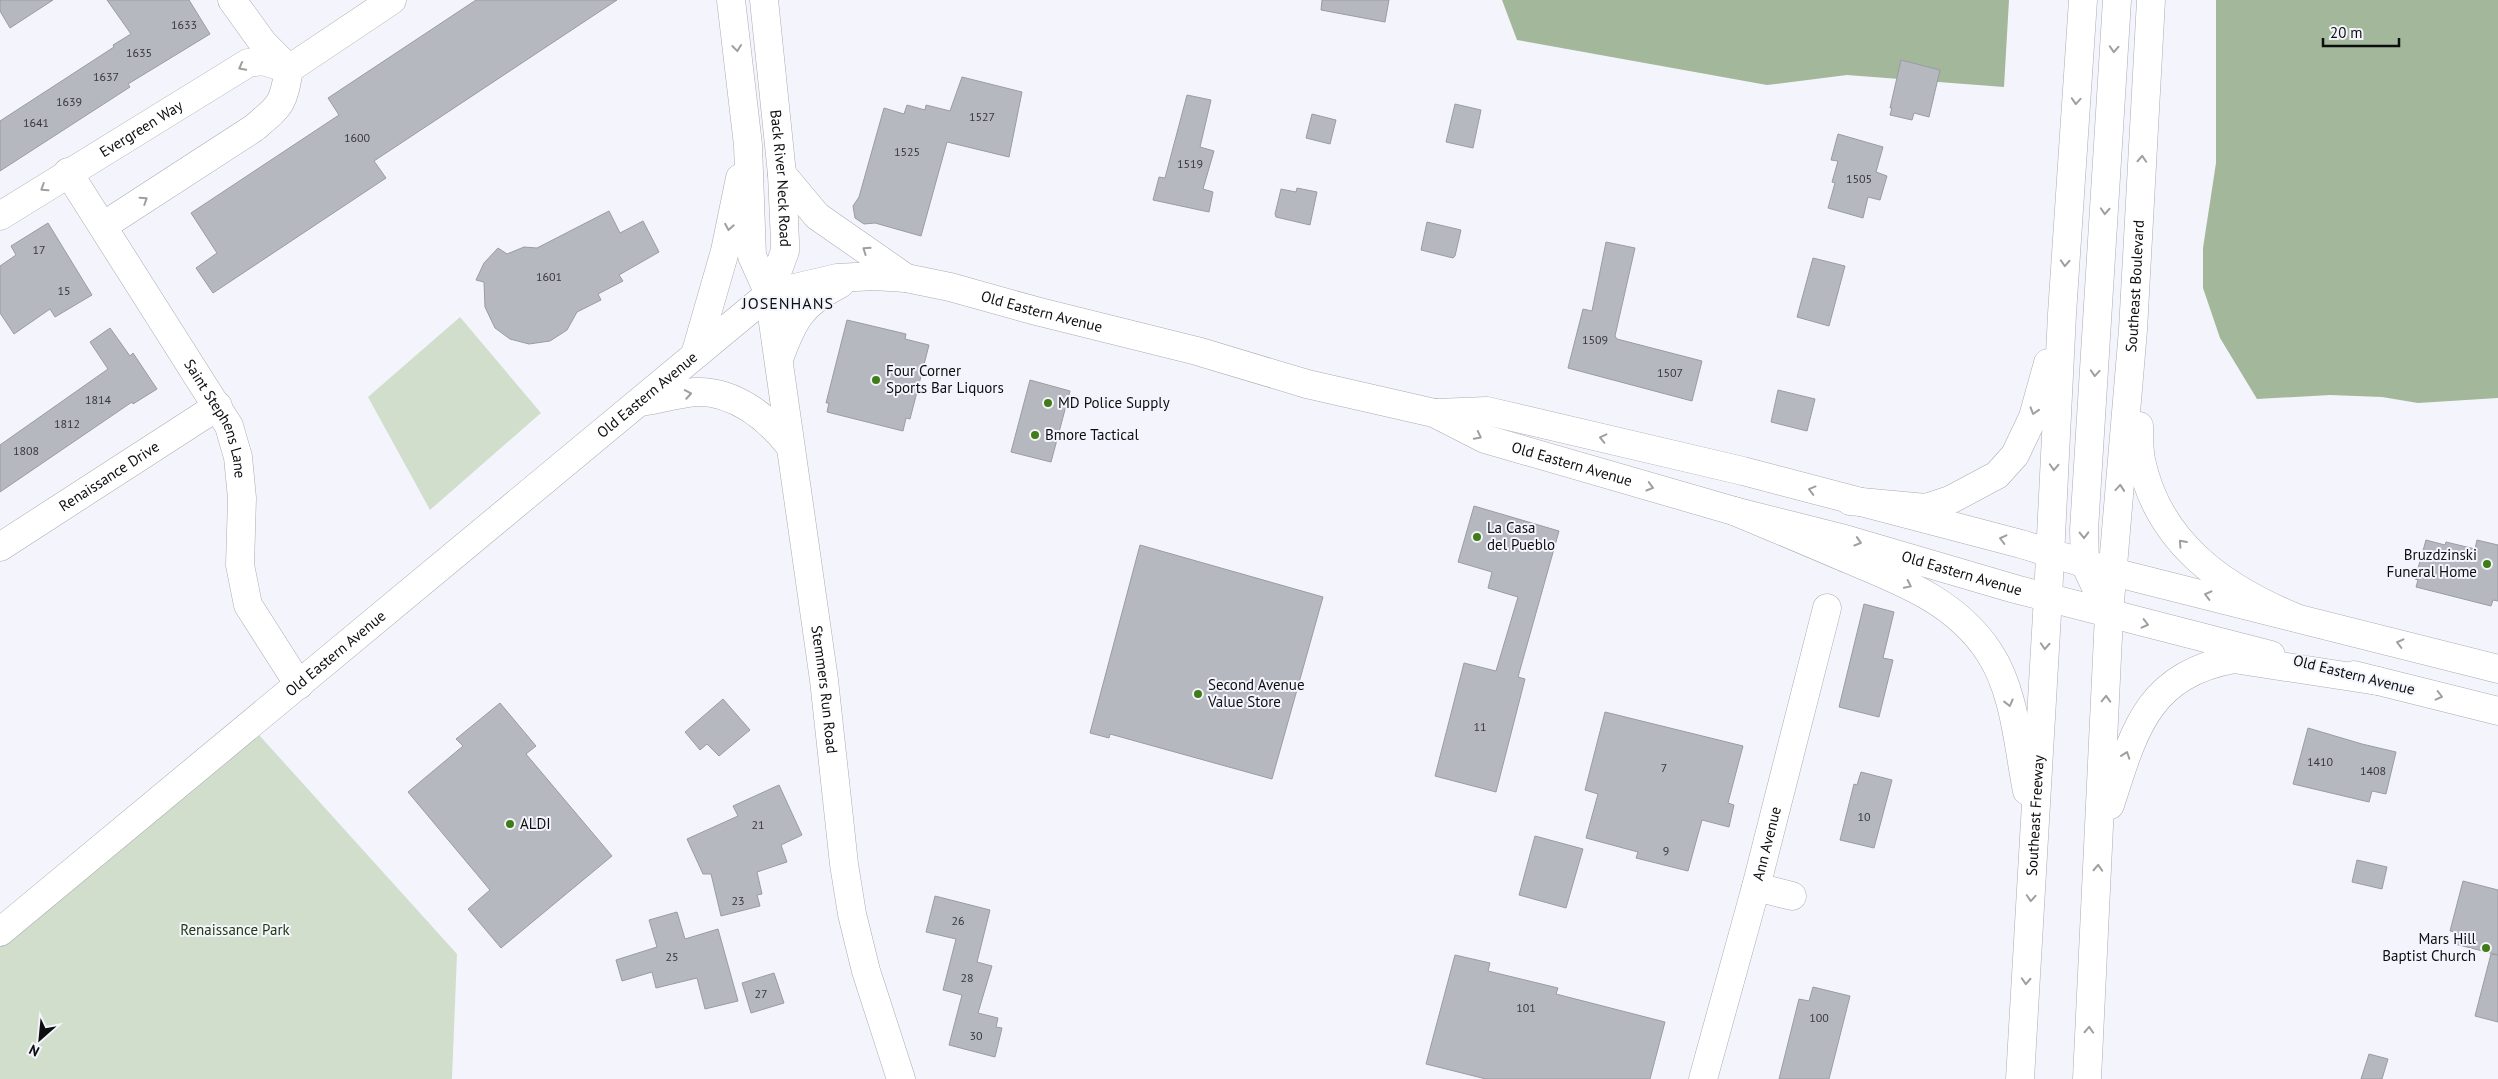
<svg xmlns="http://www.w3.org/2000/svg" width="2498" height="1079" font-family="'PT Sans',sans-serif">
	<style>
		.green { fill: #d1decc }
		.forest { fill: #a3b79a }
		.building { fill: #b6b8bf; stroke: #9a9ca3 }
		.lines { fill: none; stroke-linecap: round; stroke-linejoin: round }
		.minor-casing { stroke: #aaabb2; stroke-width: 29 }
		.tertiary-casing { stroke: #aaabb2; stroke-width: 29 }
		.secondary-casing { stroke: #aaabb2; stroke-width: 29 }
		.motorway-casing { stroke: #aaabb2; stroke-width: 29 }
		.minor { stroke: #fff; stroke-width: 28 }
		.tertiary { stroke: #fff; stroke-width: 28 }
		.secondary { stroke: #fff; stroke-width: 28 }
		.motorway { stroke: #fff; stroke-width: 28 }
		.oneway { stroke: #9e9f9f }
		.poi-dot { fill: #407c17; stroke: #f4f5fc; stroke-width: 2 }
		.labels { text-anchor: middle; stroke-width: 4; stroke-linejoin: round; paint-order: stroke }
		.number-label { font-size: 12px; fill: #37383c }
		.street-label { font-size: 15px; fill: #0d0e10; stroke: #f4f5fc }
		.poi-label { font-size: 15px; fill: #0d0e10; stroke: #f4f5fc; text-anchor: start }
		.park-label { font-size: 15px; fill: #1c370c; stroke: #f4f5fc }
		.neighbourhood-label { font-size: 16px; letter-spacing: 1px; fill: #0d0e10; stroke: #f4f5fc }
	</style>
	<rect width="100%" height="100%" fill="#f4f5fc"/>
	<g class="green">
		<path d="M460 317 541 413 430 510 368 397Z"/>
		<path d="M250 725 457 954 452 1079H0V932Z"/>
	</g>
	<g class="forest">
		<path d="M1502 0H2009L2004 87 1847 75 1767 85 1517 40Z"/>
		<path d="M2216 0H2498V398L2418 403 2382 397 2330 395 2257 399 2220 338 2203 288V248L2216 163Z"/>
	</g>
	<g class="building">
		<path d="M0 0H53L10 28 0 11Z"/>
		<path d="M107 0H189L210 34 128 84 130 87 0 171V121L114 47 113 45 131 34Z"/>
		<path d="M476 0H617L374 161 386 178 213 293 196 268 217 253 191 213 339 115 328 98Z"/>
		<path d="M1322 0H1389L1385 22 1321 10Z"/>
		<path d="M1901 60 1940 70 1929 117 1914 113 1912 120 1890 115 1892 108H1890Z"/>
		<path d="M962 77 1022 92 1009 157 947 142 921 236 875 223 864 224 855 218 853 206 859 197 884 108 904 114 907 105 925 110 926 105 950 111Z"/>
		<path d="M1187 95 1211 100 1200 147 1214 151 1203 189 1213 192 1209 212 1153 200 1159 177 1165 178Z"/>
		<path d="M1455 104 1481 110 1473 148 1446 142Z"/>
		<path d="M1312 114 1336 120 1330 144 1306 138Z"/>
		<path d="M1838 134 1883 147 1876 172 1887 176 1880 200 1868 197 1863 218 1828 208 1835 183 1832 182 1838 161 1831 160Z"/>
		<path d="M1297 188 1317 192 1310 225 1276 217 1275 214 1281 189 1296 192Z"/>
		<path d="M609 211 620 233 643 221 659 252 619 275 623 281 598 294 601 300 577 312 567 330 550 341 529 344 510 339 495 328 485 307 484 282 476 280 484 263 498 248 507 254 524 247 537 248Z"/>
		<path d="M1427 222 1461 230 1455 256 1453 258 1421 250Z"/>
		<path d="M48 223 92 295 55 317 50 309 14 334 0 313V266L16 255 11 246Z"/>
		<path d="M1606 242 1635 248 1615 336 1617 339 1702 361 1692 401 1568 368 1583 309 1592 311Z"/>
		<path d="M1813 258 1845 266 1829 326 1797 317Z"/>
		<path d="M847 320 906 334 905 339 929 345 910 419 906 418 903 431 827 412 829 403H826Z"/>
		<path d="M110 328 130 356 133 353 157 389 133 404 132 402 0 492V445L108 369 90 342Z"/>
		<path d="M1030 380 1070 391 1051 462 1011 452Z"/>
		<path d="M1778 390 1815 399 1807 431 1771 422Z"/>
		<path d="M1474 506 1559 531 1518 677 1525 679 1496 792 1435 776 1464 663 1496 671 1518 597 1488 588 1492 572 1458 562Z"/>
		<path d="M2426 540 2445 545 2446 542 2475 549 2477 540 2498 545V601L2493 600 2491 606 2416 587 2418 580 2415 579Z"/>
		<path d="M1140 545 1323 597 1272 779 1110 734 1109 738 1090 733Z"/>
		<path d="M1864 604 1894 612 1883 658 1893 660 1879 717 1839 707Z"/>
		<path d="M723 699 750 730 719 756 707 744 700 750 685 732Z"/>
		<path d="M500 703 536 746 526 754 612 856 501 948 468 909 490 890 408 792 463 746 456 739Z"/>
		<path d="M1605 712 1743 746 1728 803 1734 805 1729 827 1702 820 1688 871 1636 858 1638 852 1586 838 1598 794 1585 790Z"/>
		<path d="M2308 728 2362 744 2396 752 2386 794 2372 791 2369 802 2293 784Z"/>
		<path d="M1861 772 1892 780 1874 848 1840 840 1854 784 1857 785Z"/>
		<path d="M779 785 802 835 781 845 787 862 757 872 762 894 757 895 760 906 721 916 711 874H703L687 839 738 816 733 806Z"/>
		<path d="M1535 836 1583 849 1566 908 1519 895Z"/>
		<path d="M2357 860 2387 867 2382 889 2352 882Z"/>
		<path d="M2463 881 2498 890V955L2455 944 2459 933 2450 931Z"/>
		<path d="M935 896 990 910 977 962 992 966 978 1013 998 1018 996 1027 1002 1028 995 1057 949 1045 962 995 943 990 956 939 926 932Z"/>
		<path d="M677 912 685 939 718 929 738 1001 705 1009 697 978 656 988 652 972 622 981 616 960 657 947 649 920Z"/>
		<path d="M2491 954 2498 955V1022L2475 1016Z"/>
		<path d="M1455 955 1490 963 1488 971 1558 988 1556 994 1665 1022 1650 1079H1486L1426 1064Z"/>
		<path d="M774 973 784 1003 751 1013 742 983Z"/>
		<path d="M1813 987 1850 996 1829 1079H1779L1799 999 1809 1001Z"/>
		<path d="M2369 1054 2388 1059 2382 1079H2361Z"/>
	</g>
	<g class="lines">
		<defs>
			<g id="minor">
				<path d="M232 0 263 43 288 68"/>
				<path id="s1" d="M68 172 229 426 238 457 242 498 240 565 248 605 299 685"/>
				<path id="s2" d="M0 216 248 63 263 61 289 69"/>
				<path d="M103 226 254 128C281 105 283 105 289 69L392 0"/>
				<path id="s3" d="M0 547 218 406"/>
				<path d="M1756 887 1792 896"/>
				<path id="s4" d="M1703 1079 1756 887 1827 608"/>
			</g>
			<g id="tertiary">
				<path id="s5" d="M731 0 748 145 752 256 769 294 824 680 844 864 852 914 866 971 901 1079"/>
				<path id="s6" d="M764 0 782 174 785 242V251L769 294"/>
				<path d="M782 174 817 216 906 278"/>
				<path d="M695 355 725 251 740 178"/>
				<path d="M779 359C793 320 802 303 840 284"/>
				<path d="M641 402C659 399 677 394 695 392 734 390 768 418 790 446"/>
				<path d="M1436 413 1487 411 1743 471 2021 544 2113 572 2498 669"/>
				<path d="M2354 675 2498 711"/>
				<path id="s7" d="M0 932 769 294 837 278 874 276 906 278 950 287 1036 311 1197 351 1307 384 1434 413 1485 439 1734 511 1841 538 2015 589 2271 655"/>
			</g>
			<g id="secondary">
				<path d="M2139 426C2139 437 2139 450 2141 460 2158 542 2222 587 2294 617"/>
				<path d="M1850 501 1926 508 1950 500 1997 475 2015 455 2033 417 2048 363"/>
				<path d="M2048 597 2062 314 2083 0"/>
				<path id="s8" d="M2109 613 2133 330 2151 0"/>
				<path d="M2109 615 2085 564 2084 530 2117 0"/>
			</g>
			<g id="motorway">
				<path d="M1734 511C1770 526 1806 541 1843 557 1898 580 1955 600 1989 652 2015 691 2018 746 2027 791"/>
				<path d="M2110 805C2134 731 2147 675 2234 659L2378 681"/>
				<path id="s9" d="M2020 1079 2048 597"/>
				<path d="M2087 1079 2109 615"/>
			</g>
		</defs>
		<use href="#minor" class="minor-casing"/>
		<use href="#tertiary" class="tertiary-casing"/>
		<use href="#secondary" class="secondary-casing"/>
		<use href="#motorway" class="motorway-casing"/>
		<use href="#minor" class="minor"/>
		<use href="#tertiary" class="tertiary"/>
		<use href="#secondary" class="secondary"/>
		<use href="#motorway" class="motorway"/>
	</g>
	<defs><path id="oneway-chevron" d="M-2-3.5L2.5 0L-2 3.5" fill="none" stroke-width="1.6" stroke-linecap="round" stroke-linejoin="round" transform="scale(1.25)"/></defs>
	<g class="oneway">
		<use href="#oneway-chevron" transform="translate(737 48) rotate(83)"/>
		<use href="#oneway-chevron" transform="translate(2114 49) rotate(93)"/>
		<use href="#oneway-chevron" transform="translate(242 67) rotate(152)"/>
		<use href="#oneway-chevron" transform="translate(2076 101) rotate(94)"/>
		<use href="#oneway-chevron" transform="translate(2142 159) rotate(-87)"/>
		<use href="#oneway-chevron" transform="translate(44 188) rotate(147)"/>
		<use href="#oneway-chevron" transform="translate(144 200) rotate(-33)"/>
		<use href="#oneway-chevron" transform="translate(2105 211) rotate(93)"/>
		<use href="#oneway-chevron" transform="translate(729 227) rotate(100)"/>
		<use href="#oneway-chevron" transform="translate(866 250) rotate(-145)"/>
		<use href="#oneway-chevron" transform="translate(2065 263) rotate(93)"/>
		<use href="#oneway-chevron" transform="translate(2095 373) rotate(94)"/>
		<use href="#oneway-chevron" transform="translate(688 394) rotate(-10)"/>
		<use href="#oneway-chevron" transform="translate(2034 411) rotate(107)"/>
		<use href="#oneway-chevron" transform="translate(1478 436) rotate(27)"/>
		<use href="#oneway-chevron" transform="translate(1603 438) rotate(-167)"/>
		<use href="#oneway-chevron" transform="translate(2054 467) rotate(93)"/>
		<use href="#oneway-chevron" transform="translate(1650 487) rotate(16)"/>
		<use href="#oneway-chevron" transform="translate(2120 488) rotate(-85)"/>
		<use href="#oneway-chevron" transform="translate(1812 490) rotate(-165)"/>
		<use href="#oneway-chevron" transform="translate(2084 535) rotate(89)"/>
		<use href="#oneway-chevron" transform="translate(2003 539) rotate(-166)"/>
		<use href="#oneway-chevron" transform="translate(1858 542) rotate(17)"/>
		<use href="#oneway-chevron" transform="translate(2182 543) rotate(-132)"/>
		<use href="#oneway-chevron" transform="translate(1908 585) rotate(26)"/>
		<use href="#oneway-chevron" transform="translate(2208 595) rotate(-166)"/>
		<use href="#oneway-chevron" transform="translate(2145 624) rotate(14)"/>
		<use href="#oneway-chevron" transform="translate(2400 643) rotate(-166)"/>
		<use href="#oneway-chevron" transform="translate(2045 646) rotate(93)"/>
		<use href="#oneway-chevron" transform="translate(2439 696) rotate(14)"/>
		<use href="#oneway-chevron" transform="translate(2106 699) rotate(-88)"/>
		<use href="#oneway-chevron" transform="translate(2009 703) rotate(76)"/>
		<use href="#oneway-chevron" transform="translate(2126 755) rotate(-71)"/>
		<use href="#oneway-chevron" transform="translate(2098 868) rotate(-87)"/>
		<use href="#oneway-chevron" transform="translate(2031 898) rotate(94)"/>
		<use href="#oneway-chevron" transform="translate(2026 981) rotate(93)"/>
		<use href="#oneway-chevron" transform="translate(2089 1030) rotate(-87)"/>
	</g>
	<g class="poi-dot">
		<circle cx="876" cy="380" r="5"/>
		<circle cx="1048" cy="403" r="5"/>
		<circle cx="1035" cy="435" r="5"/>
		<circle cx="1477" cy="537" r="5"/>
		<circle cx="2487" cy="564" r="5"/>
		<circle cx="1198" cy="694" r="5"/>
		<circle cx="510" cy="824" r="5"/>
		<circle cx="2486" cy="948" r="5"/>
	</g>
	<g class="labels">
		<g class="number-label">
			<text x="184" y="29">1633</text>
			<text x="139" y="57">1635</text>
			<text x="106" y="81">1637</text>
			<text x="69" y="106">1639</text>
			<text x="982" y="121">1527</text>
			<text x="36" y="127">1641</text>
			<text x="357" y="142">1600</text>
			<text x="907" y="156">1525</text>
			<text x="1190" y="168">1519</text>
			<text x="1859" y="183">1505</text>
			<text x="39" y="254">17</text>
			<text x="549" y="281">1601</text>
			<text x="64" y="295">15</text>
			<text x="1595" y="344">1509</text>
			<text x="1670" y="377">1507</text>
			<text x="98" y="404">1814</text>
			<text x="67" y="428">1812</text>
			<text x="26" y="455">1808</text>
			<text x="1480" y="731">11</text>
			<text x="2320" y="766">1410</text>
			<text x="1664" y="772">7</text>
			<text x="2373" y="775">1408</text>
			<text x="1864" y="821">10</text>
			<text x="758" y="829">21</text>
			<text x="1666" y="855">9</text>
			<text x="738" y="905">23</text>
			<text x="958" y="925">26</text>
			<text x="672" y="961">25</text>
			<text x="967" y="982">28</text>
			<text x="761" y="998">27</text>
			<text x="1526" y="1012">101</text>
			<text x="1819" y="1022">100</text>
			<text x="976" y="1040">30</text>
		</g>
		<g class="street-label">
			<text dy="5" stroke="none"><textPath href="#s2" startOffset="166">Evergreen Way</textPath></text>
			<text dy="5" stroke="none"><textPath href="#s6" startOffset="179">Back River Neck Road</textPath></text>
			<text dy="5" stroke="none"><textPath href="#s8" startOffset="328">Southeast Boulevard</textPath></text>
			<text dy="5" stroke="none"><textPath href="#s7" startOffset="1278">Old Eastern Avenue</textPath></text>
			<text dy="5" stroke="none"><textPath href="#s7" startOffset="841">Old Eastern Avenue</textPath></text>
			<text dy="5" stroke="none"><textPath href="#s1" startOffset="289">Saint Stephens Lane</textPath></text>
			<text dy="5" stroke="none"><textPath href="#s7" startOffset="1831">Old Eastern Avenue</textPath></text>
			<text dy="5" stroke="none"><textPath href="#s3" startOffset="130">Renaissance Drive</textPath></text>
			<text dy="5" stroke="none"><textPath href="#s7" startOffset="2236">Old Eastern Avenue</textPath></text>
			<text dy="5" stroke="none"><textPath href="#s7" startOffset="436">Old Eastern Avenue</textPath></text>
			<text transform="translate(2354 675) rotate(14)" y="5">Old Eastern Avenue</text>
			<text dy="5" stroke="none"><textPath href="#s5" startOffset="698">Stemmers Run Road</textPath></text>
			<text dy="5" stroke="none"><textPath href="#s9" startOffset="264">Southeast Freeway</textPath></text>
			<text dy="5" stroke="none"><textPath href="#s4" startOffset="244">Ann Avenue</textPath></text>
		</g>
		<g class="poi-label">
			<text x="886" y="376">Four Corner<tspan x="886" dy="17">Sports Bar Liquors</tspan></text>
			<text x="1058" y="408">MD Police Supply</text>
			<text x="1045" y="440">Bmore Tactical</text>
			<text x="1487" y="533">La Casa<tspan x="1487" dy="17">del Pueblo</tspan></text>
			<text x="2477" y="560" text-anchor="end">Bruzdzinski<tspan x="2477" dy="17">Funeral Home</tspan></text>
			<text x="1208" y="690">Second Avenue<tspan x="1208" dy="17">Value Store</tspan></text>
			<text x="520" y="829">ALDI</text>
			<text x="2476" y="944" text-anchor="end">Mars Hill<tspan x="2476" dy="17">Baptist Church</tspan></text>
		</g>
		<g class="park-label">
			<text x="235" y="935">Renaissance Park</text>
		</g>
		<g class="neighbourhood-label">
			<text x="788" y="309">JOSENHANS</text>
		</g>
	</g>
	<g transform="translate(40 1039) rotate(207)" stroke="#f4f5fc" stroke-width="4" paint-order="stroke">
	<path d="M0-4L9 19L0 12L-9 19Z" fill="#0d0e10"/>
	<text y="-8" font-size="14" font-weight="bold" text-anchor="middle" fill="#0d0e10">N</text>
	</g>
	<path d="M2323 38v8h76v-8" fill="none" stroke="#0d0e10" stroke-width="2.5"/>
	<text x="2330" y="38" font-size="15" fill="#0d0e10" stroke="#f4f5fc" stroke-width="4" paint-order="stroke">20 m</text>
</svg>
